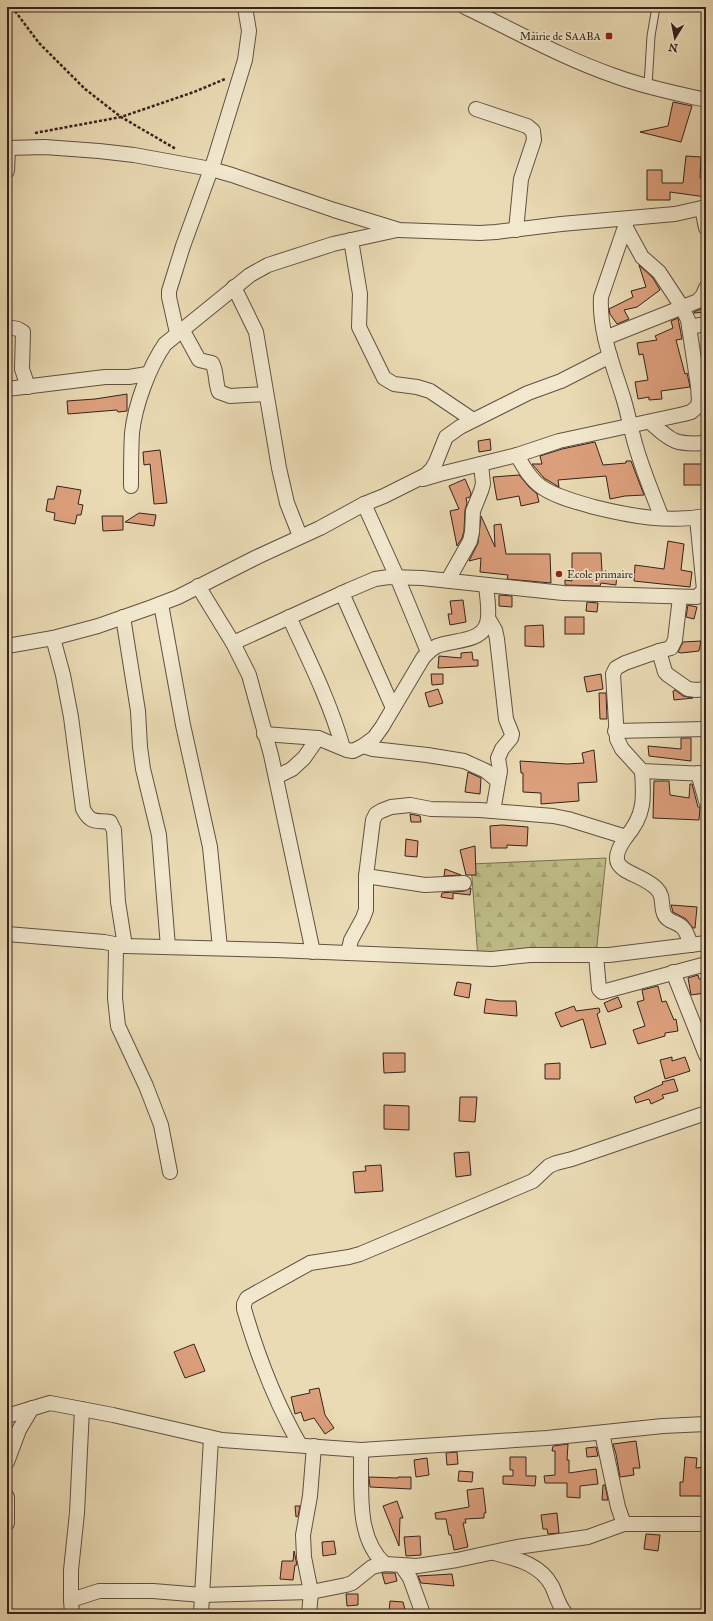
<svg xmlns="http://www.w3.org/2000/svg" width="713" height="1621" font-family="'IM FELL Great Primer',serif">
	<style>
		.forest { fill: url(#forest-firs); stroke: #7a7052 }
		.building { fill: #dc9f7c; stroke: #35221c }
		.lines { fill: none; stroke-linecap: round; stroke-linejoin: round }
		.lane-casing { stroke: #625042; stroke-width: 9 }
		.street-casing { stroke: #625042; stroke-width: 16 }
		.path { stroke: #35221c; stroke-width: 2.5; stroke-dasharray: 3 2; stroke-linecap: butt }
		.lane { stroke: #f1e8ce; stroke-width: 7 }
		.street { stroke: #f1e8ce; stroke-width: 14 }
		.poi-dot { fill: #8f2418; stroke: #f1e8ce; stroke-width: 1.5 }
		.labels { text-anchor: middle; stroke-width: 3.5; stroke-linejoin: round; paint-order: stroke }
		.poi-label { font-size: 11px; fill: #35221c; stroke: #f1e8ce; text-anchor: end }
	</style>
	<defs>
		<pattern id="forest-firs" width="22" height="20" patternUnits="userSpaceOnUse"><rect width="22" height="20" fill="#bfbd87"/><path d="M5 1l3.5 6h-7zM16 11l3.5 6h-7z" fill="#a5a274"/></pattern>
	</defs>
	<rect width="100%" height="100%" fill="#eadbb4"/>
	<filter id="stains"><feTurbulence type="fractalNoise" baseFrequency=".005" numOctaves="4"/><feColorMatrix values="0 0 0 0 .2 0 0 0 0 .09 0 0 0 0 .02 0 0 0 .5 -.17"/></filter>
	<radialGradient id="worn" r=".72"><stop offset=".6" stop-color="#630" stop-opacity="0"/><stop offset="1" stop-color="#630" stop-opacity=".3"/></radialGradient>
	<path class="forest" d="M606 858 596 955 478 959 471 864Z"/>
	<g class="building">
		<path d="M673 102 692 106 681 142 640 132 668 126Z"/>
		<path d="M686 156 701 157 700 178 706 177V197L670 192V200H647V170H662V183H683Z"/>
		<path d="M639 265 653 278 660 290 637 307 624 310 629 319 617 324 610 314 609 309 633 297 631 291 646 287Z"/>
		<path d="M706 305V312L694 313V312L701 309Z"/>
		<path d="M678 318 682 339 676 340 685 374 687 373 690 387 661 391 662 399 649 400V397L638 399 635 382 648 380 643 354 639 355 637 343 657 340 655 336 673 328 671 321Z"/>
		<path d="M127 394V411L118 412 117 410 68 414 67 401 95 399Z"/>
		<path d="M490 439 491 450 479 452 478 441Z"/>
		<path d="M595 442 603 465 626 463V461H631L644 495 625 496 610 499 606 476 558 480 559 487 544 478 532 464H542L540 456 562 449Z"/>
		<path d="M160 450 167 503 154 504 150 464 144 465 143 452Z"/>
		<rect x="684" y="464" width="20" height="21"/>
		<path d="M519 475 529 487 537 494 539 502 521 506 519 496 497 500 493 477Z"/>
		<path d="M465 479 471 493 470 497 466 498 467 503 465 510 464 531 462 538 457 546 450 511 459 509 449 486Z"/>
		<path d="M57 486 81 490 78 504 83 505 81 515H77L75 524 54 520 55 513 46 511 48 499H54Z"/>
		<path d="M139 513 156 515 154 526 125 522Z"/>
		<path d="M102 516H123V530L103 531Z"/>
		<path d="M481 516 495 547 494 525 501 524 506 554H550L551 583 507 579 508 575 480 572 481 558 469 561 478 543Z"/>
		<path d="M668 541 684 544 681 570 692 572 690 587 634 581 635 565 664 569Z"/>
		<path d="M572 553H601L602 572 617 573 616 585 601 583 600 586 565 585V580L572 581Z"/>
		<path d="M499 595 512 596V607L499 606Z"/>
		<path d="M463 600 466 622 450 625 448 614H452L450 601Z"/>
		<path d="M587 602 598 603 597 612 586 611Z"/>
		<path d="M688 605 697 607 694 619 686 617Z"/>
		<rect x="565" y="617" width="19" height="17"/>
		<path d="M543 625 544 647 525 646V626Z"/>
		<path d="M701 641 699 651 681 653 678 652 683 642Z"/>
		<path d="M472 652 473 660H478V666L438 668 439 656 461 658V653Z"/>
		<path d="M431 674H443V684L432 685Z"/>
		<path d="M601 674 603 689 587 692 584 677Z"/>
		<path d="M438 689 443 703 429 707 425 693Z"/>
		<path d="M675 690 683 696 693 698 674 700 673 691Z"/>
		<path d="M599 693H606L607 719H600Z"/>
		<path d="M681 738H691V761L649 756 648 746 681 749Z"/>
		<path d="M594 750 597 782 578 783 579 801 541 804V793L523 792V773H521L520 761 567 764 584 763 582 753Z"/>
		<path d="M468 772 481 778 480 794 465 792Z"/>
		<path d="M654 781H669L670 795 689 798 690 784H692L698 807H700L699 820 653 818Z"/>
		<path d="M410 814 420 816 421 822H411Z"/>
		<path d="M502 825 528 827 527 846 507 845V848H491L490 826Z"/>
		<path d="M406 839 418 841 417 857 405 856Z"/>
		<path d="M475 846 476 875H466L460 850Z"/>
		<path d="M445 869 461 875 444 876Z"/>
		<path d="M471 888 470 895 453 893V899L441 897 442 893 464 891Z"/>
		<path d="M671 905 697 907 695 928H693L686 919 673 912Z"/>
		<path d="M698 975 699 979H703L705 993 691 995 688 978Z"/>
		<path d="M457 982 471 984 469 998 454 995Z"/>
		<path d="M658 986 662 1002 666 1001 674 1020 676 1019 678 1031 665 1033V1036L638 1044 633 1030 645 1026 637 1002 644 1000 642 990Z"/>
		<path d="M618 997 622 1007 608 1012 604 1003Z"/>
		<path d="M486 999 500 1001H516L517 1016 484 1013Z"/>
		<path d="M574 1006 576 1011 599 1008 600 1012 597 1014 606 1044 591 1048 583 1019 561 1027 555 1013Z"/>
		<path d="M383 1053H405V1072L384 1073Z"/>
		<path d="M672 1057V1061L685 1057 690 1071 665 1079 660 1060Z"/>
		<path d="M560 1063V1079H545V1064Z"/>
		<path d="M674 1079 678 1091 662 1095 664 1098 651 1104 649 1099 636 1103 634 1097 663 1084 662 1082Z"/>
		<path d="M460 1097H477L475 1122 459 1121Z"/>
		<path d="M384 1105 409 1106V1130L384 1129Z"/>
		<path d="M469 1152 471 1175 456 1177 454 1153Z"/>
		<path d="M381 1165 383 1191 355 1193 353 1172 366 1171 365 1166Z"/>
		<path d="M194 1344 205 1371 185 1378 174 1352Z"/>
		<path d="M319 1388 325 1415 334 1428 325 1434 314 1418 304 1421 301 1412 295 1414 291 1397 310 1393 309 1390Z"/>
		<path d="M636 1441 640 1468H633L634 1475 620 1477 616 1454 613 1444Z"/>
		<path d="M568 1444 567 1460H569V1473L596 1469 598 1484 580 1486V1498L567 1497V1483H545L544 1476 555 1475V1451H552L553 1446Z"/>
		<path d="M596 1447 598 1456 587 1457 586 1448Z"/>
		<path d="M457 1452 458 1464 447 1465 446 1453Z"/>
		<path d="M510 1457H526V1476H536L535 1486 503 1484V1476H513V1470H510Z"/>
		<path d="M685 1457 697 1458 696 1468 706 1467V1496H680V1482H683Z"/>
		<path d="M427 1458 429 1475 416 1477 414 1460Z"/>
		<path d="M459 1471 473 1472 472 1482 458 1481Z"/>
		<path d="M369 1477 398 1478V1477H411V1489L370 1487Z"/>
		<path d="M603 1485H605L608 1500H602Z"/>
		<path d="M483 1488 486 1513H484V1518L465 1519 466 1523H463L468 1547 454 1550 451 1535H449L446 1519H436L435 1513 469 1507 467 1490Z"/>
		<path d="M397 1501 403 1518H400L399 1546 383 1506Z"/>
		<path d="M295 1506H300L298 1516 296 1517Z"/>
		<path d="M557 1513 559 1533 548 1534 547 1529H543L541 1515Z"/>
		<path d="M646 1534 660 1535 658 1551 644 1549Z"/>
		<path d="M420 1536 421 1555 406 1556 404 1537Z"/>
		<path d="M334 1541 336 1554 323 1556 322 1542Z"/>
		<path d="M294 1551 297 1565H295L293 1580 280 1579 282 1561H293Z"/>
		<path d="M382 1573H395L397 1581 385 1584Z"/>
		<path d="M452 1574 454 1586 421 1583 418 1576Z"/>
		<path d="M346 1594H358V1605L347 1606Z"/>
		<path d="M390 1601 403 1602 406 1613 389 1612Z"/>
	</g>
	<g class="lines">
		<defs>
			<path id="lane" d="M648 86 651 36 656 7"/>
			<g id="street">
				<path d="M465 7C515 31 563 58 615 76 644 87 675 93 706 100"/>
				<path d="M476 109 527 126 533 131 534 140 521 179 516 230"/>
				<path d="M7 148 45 147 99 151 134 155 211 169 232 175 334 210 399 230 480 233 496 232 561 224 675 214 706 207"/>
				<path d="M7 171 8 148"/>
				<path d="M702 208 706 228"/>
				<path d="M627 221 601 297C599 331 613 365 623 397 628 413 631 430 636 447 643 471 653 495 662 518"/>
				<path d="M351 240 360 294 359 327 384 378 394 384 417 387 430 391 473 420"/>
				<path d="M234 287 256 332 279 468 287 503 300 536"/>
				<path d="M7 327 18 329 23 332 22 369 28 387"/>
				<path d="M689 327 706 324"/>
				<path d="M182 329 199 360 212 363C217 371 215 383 219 392L230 396 266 394"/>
				<path d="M177 333 169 297V291L183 246 214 161 245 60 249 31 245 7"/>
				<path d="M605 338 698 301 703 295 706 288"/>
				<path d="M7 389 105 377H129L147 374"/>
				<path d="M650 422C672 442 676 445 706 443"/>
				<path d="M517 455C524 468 531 480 543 488 559 498 577 502 594 507 630 516 668 523 706 516"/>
				<path d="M423 479 440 474 517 455 559 441 684 414 691 412 697 407 699 401 698 386 688 320 682 307 659 272 642 257 625 226"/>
				<path d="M131 486C131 468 131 450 132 433 135 405 149 367 165 344L250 275 268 265 333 244 397 230"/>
				<path d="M364 504 397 577 428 652"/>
				<path d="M448 580 470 541 472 532 473 511 481 491 483 484 481 464"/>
				<path d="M198 586 233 643 349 590 375 579 389 577 422 578 563 593 697 597 704 590 697 518"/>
				<path d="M342 593 393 708"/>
				<path d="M680 597 675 640 671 648 659 651 625 663 616 668 613 674 617 739 622 749 642 771 706 774"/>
				<path d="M161 604 183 725 210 847 220 948"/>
				<path d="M123 617 138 711 140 747 143 769 159 835 168 947"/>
				<path d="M289 617C309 660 330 702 343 748"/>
				<path d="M488 618 495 630 497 639 506 719 512 734 511 738 502 749 498 758 500 771 493 811"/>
				<path d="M53 638 63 675 71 717 83 809C91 824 95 820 110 822L114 830 118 902 125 946"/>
				<path d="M233 643 249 675 271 755 313 952"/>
				<path d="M7 646 53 638 98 626 152 607 178 597 257 557 320 528 364 504 384 496 426 475 432 469 436 462 446 437 460 427 528 393 561 381 610 356"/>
				<path d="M659 651 665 672 668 675 688 689 696 690 706 689"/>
				<path d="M615 731 706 729"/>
				<path d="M264 734 318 738 347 750 353 751 363 746 374 738 382 727 423 658C427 653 431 649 437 646 455 639 487 643 488 617 489 606 487 596 486 586"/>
				<path d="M363 746 373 749 427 755 464 761 486 771 498 781"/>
				<path d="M698 773 706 801"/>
				<path d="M276 777 292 769 304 758 318 738"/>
				<path d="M626 837C645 815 644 798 642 771"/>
				<path d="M366 876 425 885 464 883"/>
				<path d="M7 934 104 942 125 946 276 950 492 959 530 955H609L706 943"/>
				<path d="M115 944 116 950 115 998 118 1026 146 1086 161 1125 170 1172"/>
				<path d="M348 953 351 940 363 918 366 910V876L373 820 376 814 381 811 391 807 410 805 431 809 480 810 553 816 568 819 626 837C600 874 636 869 656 888 665 897 660 904 664 914 667 922 678 922 683 928 687 932 689 940 691 945"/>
				<path d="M596 955 599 989 602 992 706 964"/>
				<path d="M673 972 706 1055"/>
				<path d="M7 1416 50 1403 113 1415 222 1440 361 1450 547 1438 663 1426 706 1424"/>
				<path d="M602 1433 618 1507 624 1524"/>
				<path d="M300 1445C275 1402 258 1357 244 1309V1304L247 1298 310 1263 349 1257 360 1254 507 1192 533 1181 549 1166 556 1163 572 1159 706 1113"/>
				<path d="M361 1450C362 1487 355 1538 385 1564"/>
				<path d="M7 1462 19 1430 32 1408"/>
				<path d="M7 1497V1523"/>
				<path d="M494 1553C517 1559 540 1564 552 1586 556 1595 559 1607 566 1614"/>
				<path d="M402 1566 410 1578 423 1614"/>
				<path d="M71 1600V1570L77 1513 82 1409"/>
				<path d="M72 1614 71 1600 99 1591H153L202 1595 311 1592 346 1585 352 1583 372 1567 385 1564 417 1566 457 1560 517 1547 588 1537 624 1524H706"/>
				<path d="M201 1614 211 1438"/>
				<path d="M309 1614 311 1592 304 1557 303 1535 310 1496 314 1446"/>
			</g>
		</defs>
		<use href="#lane" class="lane-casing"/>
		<use href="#street" class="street-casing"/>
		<g class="path">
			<path d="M12 7 39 43 85 89 121 117 176 149"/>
			<path d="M35 133 121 117 194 92 225 79"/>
		</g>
		<use href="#lane" class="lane"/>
		<use href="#street" class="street"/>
	</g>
	<g class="poi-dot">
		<rect x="605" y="32" width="8" height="8" rx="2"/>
		<circle cx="559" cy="574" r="4"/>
	</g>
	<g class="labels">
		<g class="poi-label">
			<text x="601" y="40">Mairie de SAABA</text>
			<text x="567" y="578" text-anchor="start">Ecole primaire</text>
		</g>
	</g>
	<rect width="713" height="1621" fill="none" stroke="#eadbb4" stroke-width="24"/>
	<rect x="8" y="8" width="697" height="1605" fill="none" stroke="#35221c" stroke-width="2"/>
	<rect x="12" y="12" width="689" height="1597" fill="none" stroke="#35221c"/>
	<g transform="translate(675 38) rotate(190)" stroke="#f1e8ce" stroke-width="3" paint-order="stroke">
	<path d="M0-3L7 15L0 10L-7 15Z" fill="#35221c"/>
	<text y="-6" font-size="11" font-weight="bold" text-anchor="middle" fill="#35221c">N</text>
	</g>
	<rect width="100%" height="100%" filter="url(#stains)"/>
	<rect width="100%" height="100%" fill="url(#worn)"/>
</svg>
